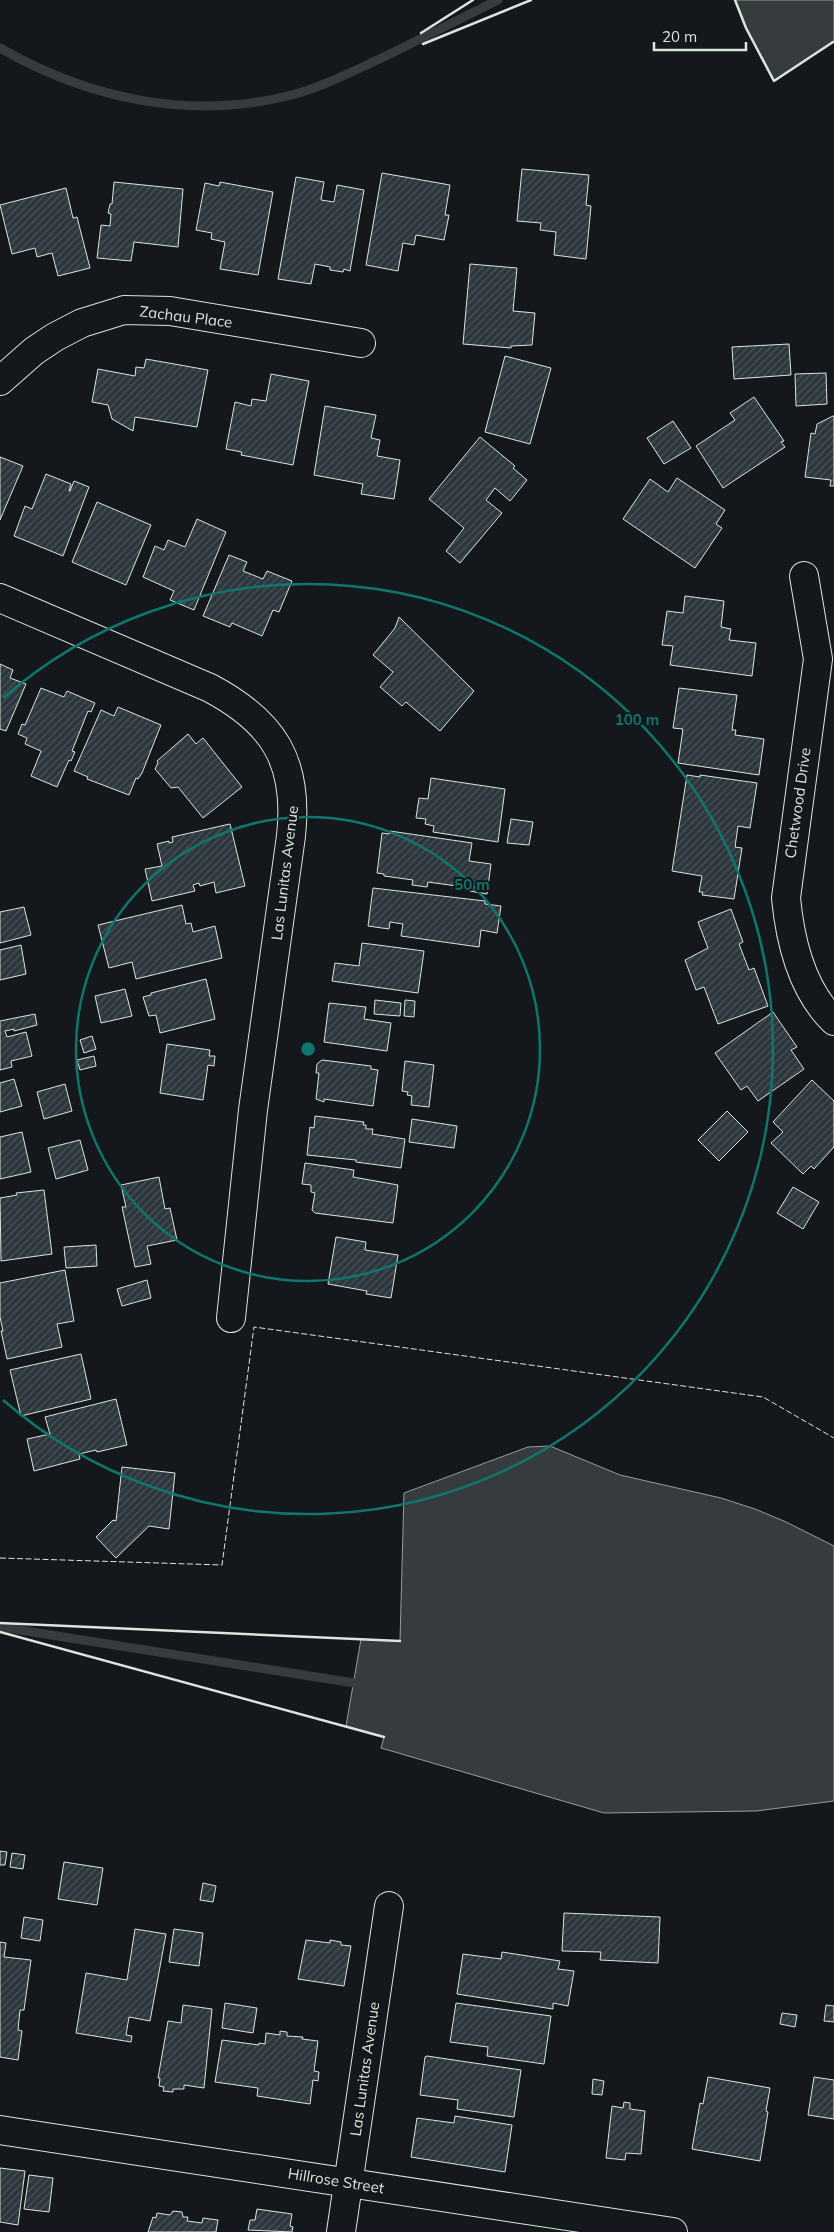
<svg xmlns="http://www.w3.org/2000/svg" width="834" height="2232" font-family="Mulish,sans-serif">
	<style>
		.water { fill: #363b3e; stroke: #939e99 }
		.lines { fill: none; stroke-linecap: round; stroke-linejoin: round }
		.stream { stroke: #363b3e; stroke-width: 9 }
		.building { fill: url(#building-hatch); stroke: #d8e6dc }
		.minor-casing { stroke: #d8e6dc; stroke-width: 30 }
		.minor { stroke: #14181c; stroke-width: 28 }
		.fence { stroke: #d8e6dc; stroke-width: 1; stroke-dasharray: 6 2.5; stroke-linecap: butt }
		.wall { stroke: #d8e6dc; stroke-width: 2.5 }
		.ring { fill: none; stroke: #0f766e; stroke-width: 2.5 }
		.labels { text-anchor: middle; stroke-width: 4; stroke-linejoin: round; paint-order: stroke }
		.street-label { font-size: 15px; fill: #d8e6dc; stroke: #14181c }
		.centre { fill: #0f766e; stroke: #14181c; stroke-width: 2.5 }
		.ring-label { font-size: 15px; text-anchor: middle; font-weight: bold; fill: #0f766e; stroke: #14181c; stroke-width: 4; stroke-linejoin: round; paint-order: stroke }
	</style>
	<defs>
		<pattern id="building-hatch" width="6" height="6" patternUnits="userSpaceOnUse" patternTransform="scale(1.25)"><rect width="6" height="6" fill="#2c363c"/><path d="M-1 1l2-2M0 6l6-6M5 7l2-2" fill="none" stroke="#4a5358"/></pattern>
	</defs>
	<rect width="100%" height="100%" fill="#14181c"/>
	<g class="water">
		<path d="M735 0H834V41L774 81 746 28Z"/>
		<path d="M550 1446 620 1475 721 1498 755 1509 786 1522 834 1546V1801L756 1811 604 1813 381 1748 384 1737 346 1726 361 1639 400 1641 404 1493 528 1447Z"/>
	</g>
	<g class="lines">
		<g class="stream">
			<path d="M0 48C89 99 191 121 292 95 325 86 358 69 390 54 426 36 462 18 498 0"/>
			<path d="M0 1627 354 1683"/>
		</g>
	</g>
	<g class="building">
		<path d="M522 169 589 175 586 205 591 206 586 259 554 255 556 232 540 230 541 223 517 221Z"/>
		<path d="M382 173 450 185 445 215H449L444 240 416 235 414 245 403 243 398 271 366 265Z"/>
		<path d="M296 177 324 182 321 200 334 202 337 185 364 190 350 271 344 269 343 272 330 270V267L315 264 311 284 278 279Z"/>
		<path d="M114 182 183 189 178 247 134 242 131 261 97 258 101 225 110 226 111 214 108 213 110 204H112Z"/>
		<path d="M220 182 273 192 258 275 220 269 225 242 211 239 212 233 196 230 205 183 219 186Z"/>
		<path d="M66 188 73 218 77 217 90 268 58 276 52 253 37 257 35 248 12 254 0 205Z"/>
		<path d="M470 264 517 268 513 311 535 313 532 345 511 346V348L463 344Z"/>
		<path d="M789 344 791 375 734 379 732 347Z"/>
		<path d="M505 356 551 368 530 444 485 432Z"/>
		<path d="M146 359 208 370 197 427 135 417 133 431 112 419 108 405 92 402 98 369 135 376 136 367 144 368Z"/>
		<path d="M826 373 827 404 796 406 795 374Z"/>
		<path d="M271 374 309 381 293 465 241 455 242 452 226 449 235 402 251 406 252 399 266 401Z"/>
		<path d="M754 397 784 441 781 442 785 447 723 488 696 446 735 420 730 413Z"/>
		<path d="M325 406 376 415 371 438 380 440 377 456 400 460 394 499 361 494 363 484 314 475Z"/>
		<path d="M833 416H834V486H830L831 480 805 477 811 433 815 434 817 424Z"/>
		<path d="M673 421 691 448 664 464 647 438Z"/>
		<path d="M480 437 515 466 513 468 527 480 510 501 495 488 486 500 502 513 460 563 446 551 464 528 429 499Z"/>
		<path d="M0 457 23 466 0 520Z"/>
		<path d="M46 474 71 484 69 491H70L74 481 89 487 63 556 14 536 25 506 32 509Z"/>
		<path d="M677 478 725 510 716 524 722 528 695 568 623 519 650 479 668 492Z"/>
		<path d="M97 502 151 525 126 585 72 562Z"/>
		<path d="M197 519 226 532 194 610 170 600 174 591 143 577 155 546 164 550 168 540 185 547Z"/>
		<path d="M229 555 247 562 243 571 263 579 267 571 292 581 279 612 273 610 262 636 232 623 230 627 203 616Z"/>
		<path d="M685 596 724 601 721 627 731 629 729 640 756 643 752 676 670 665 673 646 662 645 667 611 683 613Z"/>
		<path d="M399 617 474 691 440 731 406 702 402 706 380 687 393 672 373 655 395 628Z"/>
		<path d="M0 664 13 670 10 678 26 684 6 731 0 729Z"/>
		<path d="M41 688 64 697 67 691 95 703 91 712 88 711 72 751 75 752 71 761 69 760 57 787 31 776 41 751 25 744 27 738 18 734 22 724 25 725Z"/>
		<path d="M679 688 737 695 732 730H736L735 735 764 739 759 775 678 763 683 729 673 728Z"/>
		<path d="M118 707 161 725 142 773 138 779 136 778 129 795 87 779 88 777 74 771 101 710 114 716Z"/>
		<path d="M188 734 196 744 203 738 242 787 203 818 178 787 171 788 155 769 158 763 157 761Z"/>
		<path d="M687 775 700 777V775L757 783 750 828 738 826 735 847 742 848 734 899 702 895 703 892H699L702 876 672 871Z"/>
		<path d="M431 778 505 789 498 842 433 832 434 826 425 824 426 819 416 818 419 798 428 799Z"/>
		<path d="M511 819 533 822 529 845 507 843Z"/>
		<path d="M230 824 245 886 216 893 214 882 200 886 199 883 193 885 195 891 152 901 145 869 162 866 157 844 169 841V843L173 842 172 837Z"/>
		<path d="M390 831 472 843 469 861 491 864 487 894 464 890V887L428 882 427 887 412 885 413 880 384 876V874L377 873 382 833 389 834Z"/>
		<path d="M373 888 485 901V904L501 906 497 933 481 930 479 947 401 936 403 924 390 922 389 929 368 926Z"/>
		<path d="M182 905 186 924 191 923 193 932 215 926 222 958 136 979 132 962 109 968 98 925Z"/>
		<path d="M24 907 31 935 0 943V912Z"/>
		<path d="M731 909 743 942 739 944 749 970 754 968 768 1006 718 1024 704 987 696 990 685 960 708 948 698 922Z"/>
		<path d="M362 943 424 951 418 993 332 981 335 963 359 966Z"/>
		<path d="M21 945 26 974 0 980V950Z"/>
		<path d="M206 979 215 1019 160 1033 156 1015 149 1016 143 997 151 995V993Z"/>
		<path d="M125 989 132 1016 101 1023 95 996Z"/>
		<path d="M375 1000 401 1003 400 1016 374 1014Z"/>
		<path d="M405 1000 415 1001 414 1017 404 1016Z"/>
		<path d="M329 1003 366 1007 364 1019 391 1023 387 1051 324 1042Z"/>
		<path d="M773 1012 797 1047 791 1050 804 1069 758 1101 747 1086 741 1090 715 1053Z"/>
		<path d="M35 1014 37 1025 14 1031V1029L5 1031 7 1037 26 1032 32 1056 11 1061 12 1067 0 1070V1021Z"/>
		<path d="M92 1036 96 1049 84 1053 80 1040Z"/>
		<path d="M167 1044 210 1050 209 1056H215L214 1066 208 1065 203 1100 160 1093Z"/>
		<path d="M94 1056 96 1066 80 1070 77 1060Z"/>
		<path d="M322 1060 371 1066V1069L378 1070 373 1106 324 1099V1102L316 1099 319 1073H316L317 1064Z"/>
		<path d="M405 1061 434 1065 429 1107 411 1105 412 1096 407 1095 408 1092 402 1091Z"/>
		<path d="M14 1079 22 1106 0 1112V1083Z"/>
		<path d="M812 1080 834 1101V1147L814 1169 811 1166 803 1174 771 1143 783 1132 773 1122Z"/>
		<path d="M65 1084 72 1111 44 1119 37 1092Z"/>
		<path d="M727 1111 748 1132 719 1161 698 1140Z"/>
		<path d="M315 1116 364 1122 363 1125H366V1129H373L372 1134 405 1139 401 1168 356 1162V1160L307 1155 310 1127 314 1128Z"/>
		<path d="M412 1119 457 1126 454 1148 409 1142Z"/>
		<path d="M22 1132 31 1172 0 1179V1137Z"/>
		<path d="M80 1140 88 1170 56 1179 48 1148Z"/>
		<path d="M305 1163 354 1170 353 1177 398 1185 393 1223 315 1213 312 1210 315 1193 311 1192V1185L302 1184Z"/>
		<path d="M159 1177 165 1209 170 1208 177 1240 147 1246 151 1264 135 1267 122 1207H126L121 1185Z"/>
		<path d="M793 1187 819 1202 803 1229 777 1213Z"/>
		<path d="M44 1190 52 1254 1 1261 0 1198 17 1195 16 1193Z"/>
		<path d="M336 1237 366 1242 365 1250 398 1255 391 1298 366 1294 367 1291 328 1284Z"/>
		<path d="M96 1245 97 1266 66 1268 64 1247Z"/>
		<path d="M65 1270 74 1321 57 1324 62 1347 7 1359 1 1331H3L0 1317V1283Z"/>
		<path d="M147 1280 151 1298 122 1306 117 1289Z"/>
		<path d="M81 1354 91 1399 21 1416 10 1370Z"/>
		<path d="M116 1399 127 1445 97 1452 96 1450 79 1454 80 1459 34 1471 27 1439 50 1434 45 1417Z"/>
		<path d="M122 1467 175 1473 169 1529 149 1526 116 1558 96 1537 113 1520 116 1521Z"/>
		<path d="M0 1851 7 1852 5 1865H0Z"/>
		<path d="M12 1853 25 1855 23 1869 10 1867Z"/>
		<path d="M64 1862 103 1868 97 1905 58 1899Z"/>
		<path d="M203 1883 216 1886 213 1902 200 1900Z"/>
		<path d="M564 1913 660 1917 658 1963 600 1960 601 1952 562 1951Z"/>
		<path d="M24 1917 43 1920 40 1941 21 1938Z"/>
		<path d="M135 1929 166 1934 150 2021 129 2017 126 2035 132 2036 131 2042 76 2033 86 1973 127 1980Z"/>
		<path d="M174 1929 203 1933 199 1966 169 1962Z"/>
		<path d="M306 1940 330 1943V1940L341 1942V1945L351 1946 344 1986 298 1979Z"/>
		<path d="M0 1942 6 1943 4 1957 31 1960 24 2010H20L18 2030 22 2031 18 2060 0 2057Z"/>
		<path d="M502 1952 560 1961 558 1969 574 1971 568 2006 553 2003V2009L457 1994 463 1954 501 1959Z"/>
		<path d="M225 2003 257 2008 253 2033 222 2028Z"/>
		<path d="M456 2003 551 2016 544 2064 487 2056 488 2047 450 2042Z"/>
		<path d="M183 2005 212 2009 204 2088 184 2085V2089H173V2092L163 2091 164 2087 159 2086 160 2078H158L168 2021 181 2023Z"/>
		<path d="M826 2005 834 2006V2022L824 2021Z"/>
		<path d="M782 2013 797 2015 795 2027 780 2024Z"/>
		<path d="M280 2031 287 2032V2036L303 2037 302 2039 318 2041 314 2071 319 2072 318 2081 313 2080 310 2104 257 2096 258 2088 215 2082 222 2040 259 2045V2043L265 2044 266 2033 280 2035Z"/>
		<path d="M427 2056 521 2070 514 2117 457 2109 458 2100 420 2095 425 2057Z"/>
		<path d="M708 2077 770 2088 766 2111 768 2112 760 2161 692 2149 700 2103 703 2104Z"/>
		<path d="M814 2077 834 2080V2119L808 2115Z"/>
		<path d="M593 2079 604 2081 602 2095 592 2094Z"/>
		<path d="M624 2102 630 2103V2109L645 2111 641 2154 626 2153 625 2160 606 2158 612 2106 623 2108Z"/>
		<path d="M455 2116 512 2125 505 2172 411 2157 417 2118 454 2123Z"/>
		<path d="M0 2168 25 2171 18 2225 0 2222Z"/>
		<path d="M29 2175 53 2178 49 2212 24 2209Z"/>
		<path d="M257 2209 292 2214 290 2226 293 2227 292 2232 248 2230 250 2220H255Z"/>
		<path d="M173 2211 182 2212 183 2217H188L187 2221 202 2223 203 2218 218 2220 216 2232H148L153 2217 156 2218 157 2213 170 2215Z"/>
	</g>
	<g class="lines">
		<defs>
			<g id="minor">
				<path d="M0 381 34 351 55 337 82 323 124 310 170 311 361 343"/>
				<path d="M804 576 818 659 786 898C790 940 802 990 834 1021"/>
				<path d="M0 598 210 688C274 722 299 762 291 836L253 1110 231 1318"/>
				<path d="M0 2130 673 2232"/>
				<path d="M341 2232 389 1906"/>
			</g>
		</defs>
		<use href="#minor" class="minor-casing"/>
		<use href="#minor" class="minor"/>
		<path class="fence" d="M0 1558 222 1565 254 1327 763 1397 834 1438"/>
		<g class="wall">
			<path d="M735 0 746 28 774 81 833 42"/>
			<path d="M421 33 473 0"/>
			<path d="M423 44 531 0"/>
			<path d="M0 1623 400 1641"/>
			<path d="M0 1632 384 1737"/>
		</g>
	</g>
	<g class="ring">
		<circle cx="308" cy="1049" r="232"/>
		<path d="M3 698A465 465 0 1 1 3 1400"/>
	</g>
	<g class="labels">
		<g class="street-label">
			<text transform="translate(186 317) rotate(7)" y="5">Zachau Place</text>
			<text transform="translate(798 803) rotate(-82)" y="5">Chetwood Drive</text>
			<text transform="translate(285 873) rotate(-83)" y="5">Las Lunitas Avenue</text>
			<text transform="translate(365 2069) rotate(-82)" y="5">Las Lunitas Avenue</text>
			<text transform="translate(336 2181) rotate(9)" y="5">Hillrose Street</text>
		</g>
	</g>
	<circle cx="308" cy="1049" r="8" class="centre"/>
	<g class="ring-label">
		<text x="637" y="725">100 m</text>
		<text x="472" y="890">50 m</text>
	</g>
	<path d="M654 42v8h92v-8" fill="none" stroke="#d8e6dc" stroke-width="2.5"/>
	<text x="662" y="42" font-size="15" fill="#d8e6dc" stroke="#14181c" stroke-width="4" paint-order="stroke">20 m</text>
</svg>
